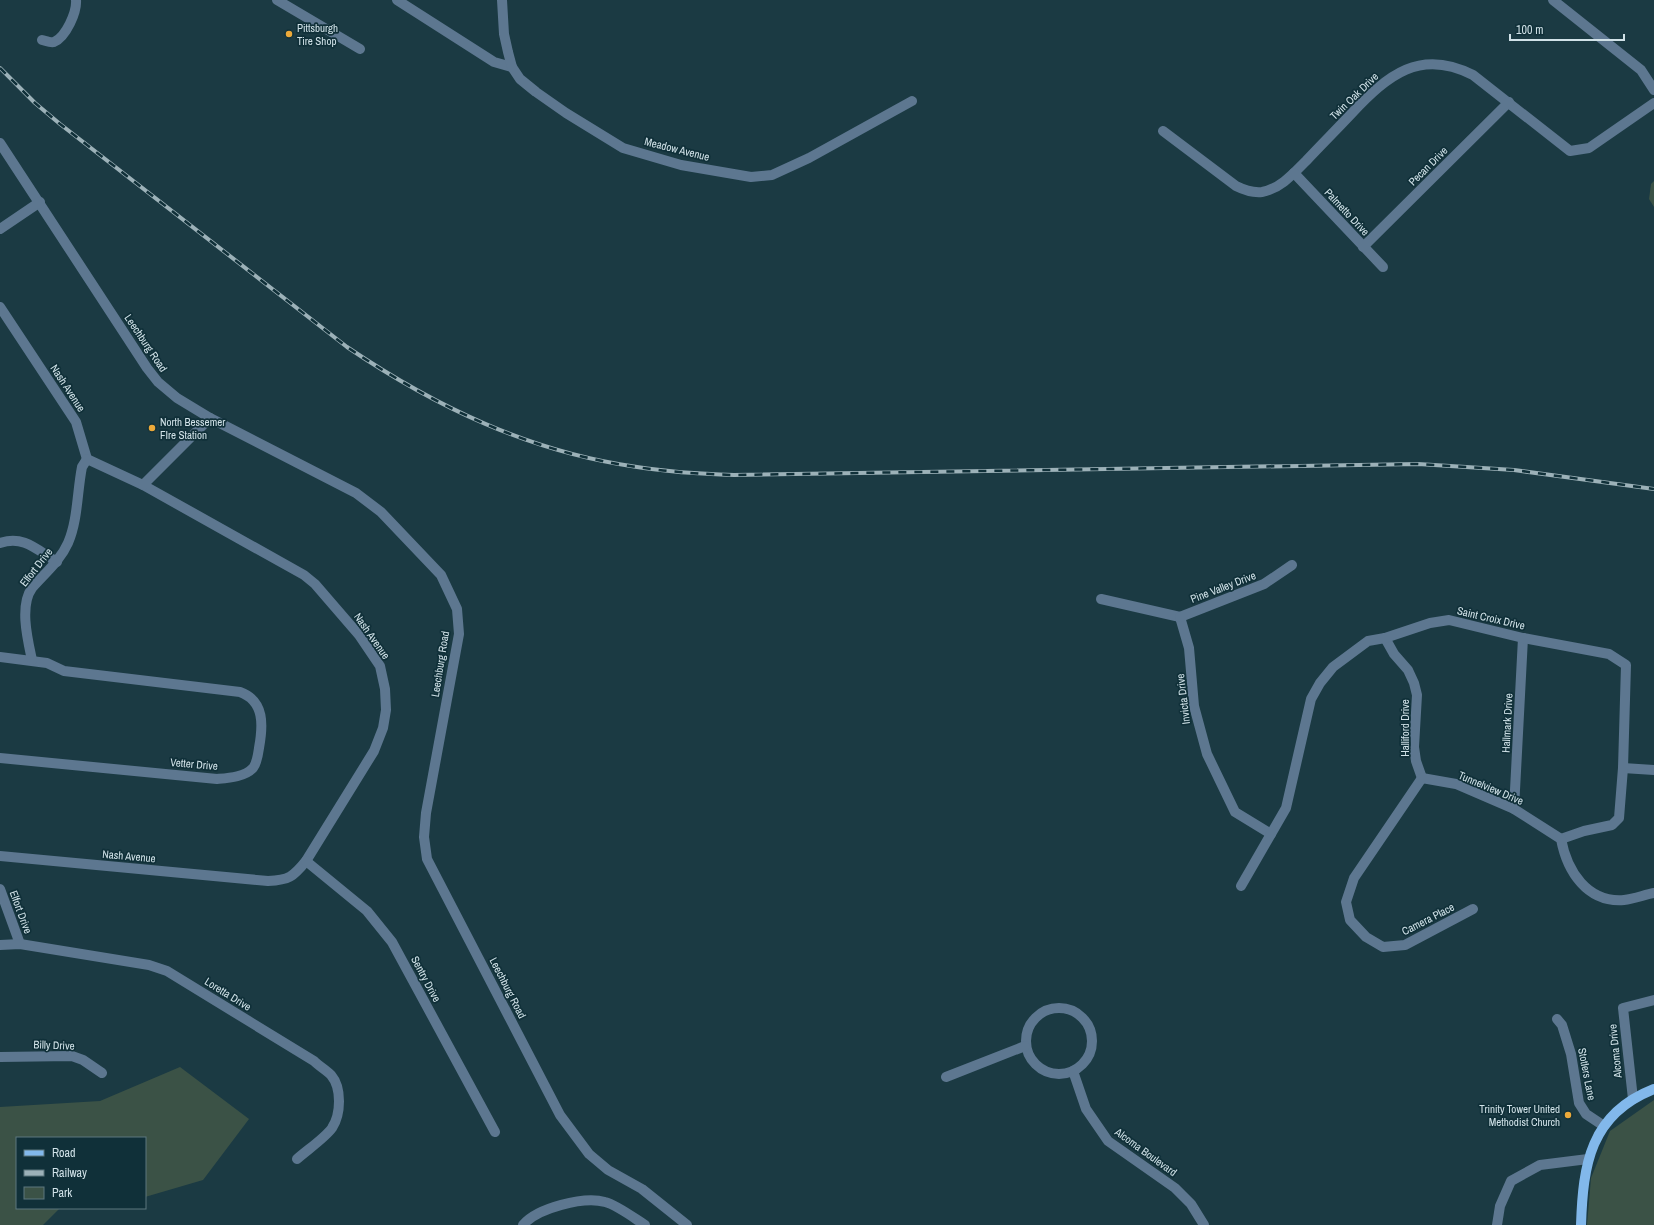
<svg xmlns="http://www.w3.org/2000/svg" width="1654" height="1225" font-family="'Archivo Narrow',sans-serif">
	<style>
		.green { fill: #3b5246 }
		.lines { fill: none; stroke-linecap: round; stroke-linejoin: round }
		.minor { stroke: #5d7790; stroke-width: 10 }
		.major { stroke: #82b8eb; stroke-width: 10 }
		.rail-casing { stroke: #9cb1b8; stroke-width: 4 }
		.rail { stroke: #103039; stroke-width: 2.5; stroke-dasharray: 8; stroke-linecap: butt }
		.poi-dot { fill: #eca93a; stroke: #103039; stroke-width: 1.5 }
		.labels { text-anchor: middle; stroke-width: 3.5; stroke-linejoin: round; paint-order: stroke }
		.poi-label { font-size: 11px; fill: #d1e2e8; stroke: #103039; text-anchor: start }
		.street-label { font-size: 11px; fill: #d1e2e8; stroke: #103039 }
	</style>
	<rect width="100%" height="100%" fill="#1b3a43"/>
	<g class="green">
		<path d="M1654 181V207L1649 199 1651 184Z"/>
		<path d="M180 1067 249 1119 203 1180 145 1197V1138H17V1208H60L43 1225H0V1107L100 1101Z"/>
		<path d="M1654 1100V1225H1587L1591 1178 1610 1131Z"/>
	</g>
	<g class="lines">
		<g class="minor">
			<path d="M277 0 360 49"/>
			<path d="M397 0 494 62 512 67"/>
			<path d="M502 0 504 34 508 52 512 67 520 79 536 92 566 113 623 148 681 165 751 177 772 175 809 158 912 101"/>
			<path d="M1553 0 1641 70 1654 90"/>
			<path d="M42 40C46 41 51 43 54 42 66 37 77 12 76 0"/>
			<path d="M1163 131 1236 186C1244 190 1252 193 1262 192 1280 189 1294 173 1306 161 1321 145 1337 129 1352 113 1388 75 1420 48 1473 75L1570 151 1589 148 1654 103"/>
			<path d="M0 143 147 368 158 382 177 398 210 418 356 493 381 512 441 575 457 609 459 634 426 813 424 837 427 859 560 1115 589 1154 608 1170 642 1189 687 1225"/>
			<path d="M1294 173 1383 267"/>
			<path d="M0 229 40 202"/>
			<path d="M1363 247 1509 102"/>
			<path d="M0 307 76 422 87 459 143 485 304 575 315 584 359 635 380 666 385 689 386 710 383 728 374 751 306 861C293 877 289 880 268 881L0 856"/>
			<path d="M143 485 210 418"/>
			<path d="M0 543C24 535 37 550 57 562"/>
			<path d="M1101 599 1180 617"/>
			<path d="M1180 617 1189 648 1194 706 1207 754 1235 812 1271 834"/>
			<path d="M1180 617 1264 584 1292 565"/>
			<path d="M1385 638 1394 654 1408 670 1414 683 1417 695 1414 747 1416 761 1422 778"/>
			<path d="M0 657 47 663 64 671 240 692C265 701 263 726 259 748 258 755 257 763 253 768 245 777 228 778 217 779L0 758"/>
			<path d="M32 660C28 641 19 606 32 588 45 573 60 561 68 543 78 520 77 492 82 467L87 459"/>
			<path d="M1623 768 1654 770"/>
			<path d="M1514 809 1523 638"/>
			<path d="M306 861 367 911 392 942 495 1132"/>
			<path d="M1241 886 1286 808 1311 699 1320 683 1333 667 1368 641 1385 638 1430 623 1449 620 1523 638 1609 654 1626 665 1623 768 1619 818 1612 825 1584 831 1561 839"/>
			<path d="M0 889 20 944"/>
			<path d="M1473 909 1405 945 1383 947 1366 937 1350 920 1346 902 1354 878 1422 778 1456 784 1514 809 1561 839C1567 871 1587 903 1624 900 1634 899 1644 895 1654 893"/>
			<path d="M0 945 20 944 149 965 167 971 314 1061C319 1066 326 1070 331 1075 342 1088 341 1114 332 1128 325 1138 307 1150 297 1159"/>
			<circle cx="1059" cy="1041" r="33"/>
			<path d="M1557 1019 1562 1025 1571 1054 1579 1103 1586 1114 1604 1126"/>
			<path d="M0 1057 72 1056 83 1060 102 1073"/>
			<path d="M1073 1071 1086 1109 1108 1141 1175 1188 1191 1204 1204 1225"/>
			<path d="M946 1077 1025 1046"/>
			<path d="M1633 1099 1623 1008 1654 1000"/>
			<path d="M523 1225C537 1208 584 1196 605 1202 617 1205 634 1218 645 1225"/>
			<path d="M1497 1225 1500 1206 1511 1181 1540 1165 1588 1159"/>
		</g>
		<path class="major" d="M1581 1225C1583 1165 1590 1114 1654 1089"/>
		<defs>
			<path id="rail" d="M0 68 35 103 60 124 347 347C436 407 530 452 637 467 669 472 701 474 734 475L1418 464 1514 470 1654 489"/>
		</defs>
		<use href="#rail" class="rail-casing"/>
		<use href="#rail" class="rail"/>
	</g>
	<g class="poi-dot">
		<circle cx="289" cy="34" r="4"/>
		<circle cx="152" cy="428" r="4"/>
		<circle cx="1568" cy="1115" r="4"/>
	</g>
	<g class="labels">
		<g class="poi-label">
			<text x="297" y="32">Pittsburgh<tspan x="297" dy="13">Tire Shop</tspan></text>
			<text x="160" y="426">North Bessemer<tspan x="160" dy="13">FIre Station</tspan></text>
			<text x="1560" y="1113" text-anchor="end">Trinity Tower United<tspan x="1560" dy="13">Methodist Church</tspan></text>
		</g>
		<g class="street-label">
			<text transform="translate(1354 96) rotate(-44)" y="4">Twin Oak Drive</text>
			<text transform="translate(677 149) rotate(14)" y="4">Meadow Avenue</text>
			<text transform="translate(1428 166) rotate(-45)" y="4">Pecan Drive</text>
			<text transform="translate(1347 212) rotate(47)" y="4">Palmetto Drive</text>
			<text transform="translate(146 343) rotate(56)" y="4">Leechburg Road</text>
			<text transform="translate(68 388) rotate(57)" y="4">Nash Avenue</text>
			<text transform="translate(36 567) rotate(-52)" y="4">Elfort Drive</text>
			<text transform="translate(1223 587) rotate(-21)" y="4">Pine Valley Drive</text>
			<text transform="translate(1491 618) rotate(13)" y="4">Saint Croix Drive</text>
			<text transform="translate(372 636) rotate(55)" y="4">Nash Avenue</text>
			<text transform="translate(440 664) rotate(-81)" y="4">Leechburg Road</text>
			<text transform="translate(1183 699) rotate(-97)" y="4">Invicta Drive</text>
			<text transform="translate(1507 723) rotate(-87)" y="4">Hallmark Drive</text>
			<text transform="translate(1405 728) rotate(-90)" y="4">Halliford Drive</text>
			<text transform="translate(194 764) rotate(5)" y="4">Vetter Drive</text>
			<text transform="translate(1491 788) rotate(23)" y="4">Tunnelview Drive</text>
			<text transform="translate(129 856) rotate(5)" y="4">Nash Avenue</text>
			<text transform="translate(21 912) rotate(70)" y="4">Elfort Drive</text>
			<text transform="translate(1428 919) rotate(-27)" y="4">Camera Place</text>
			<text transform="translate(426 979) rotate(62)" y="4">Sentry Drive</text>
			<text transform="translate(508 988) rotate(63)" y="4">Leechburg Road</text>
			<text transform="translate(228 994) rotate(32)" y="4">Loretta Drive</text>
			<text transform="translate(54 1045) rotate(2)" y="4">Billy Drive</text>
			<text transform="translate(1615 1051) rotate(-96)" y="4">Alcoma Drive</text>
			<text transform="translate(1587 1074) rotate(79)" y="4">Stotlers Lane</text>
			<text transform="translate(1146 1152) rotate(36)" y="4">Alcoma Boulevard</text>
		</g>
	</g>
	<rect x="16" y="1137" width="130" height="72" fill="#103039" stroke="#5d777f"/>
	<rect x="24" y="1150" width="20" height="6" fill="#82b8eb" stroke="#5d777f"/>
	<text x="52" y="1157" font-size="12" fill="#d1e2e8">Road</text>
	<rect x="24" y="1170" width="20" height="6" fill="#9cb1b8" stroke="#5d777f"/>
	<text x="52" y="1177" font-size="12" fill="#d1e2e8">Railway</text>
	<rect x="24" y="1187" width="20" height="12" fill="#3b5246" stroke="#5d777f"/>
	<text x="52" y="1197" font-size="12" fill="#d1e2e8">Park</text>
	<path d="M1510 34v6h114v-6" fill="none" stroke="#d1e2e8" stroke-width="2"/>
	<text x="1516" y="34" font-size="12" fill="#d1e2e8" stroke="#103039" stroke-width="3" paint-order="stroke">100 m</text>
</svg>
